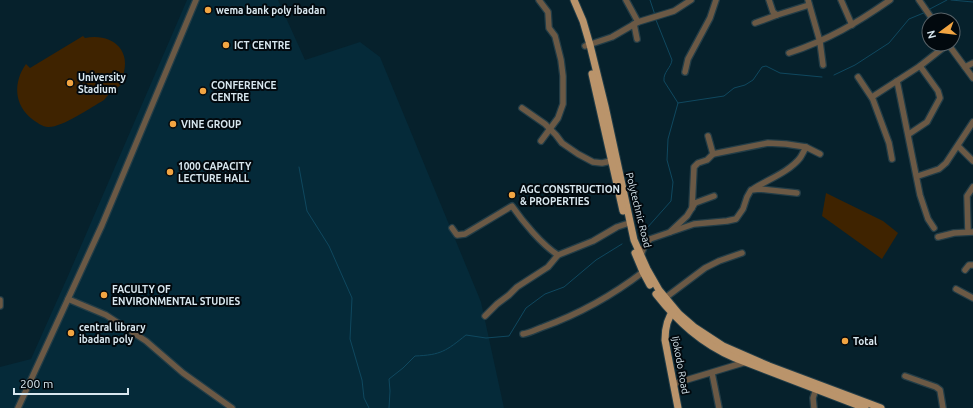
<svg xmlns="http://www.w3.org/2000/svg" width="973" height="408" font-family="Ubuntu,sans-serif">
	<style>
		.built { fill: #052a39 }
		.green { fill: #3f2300 }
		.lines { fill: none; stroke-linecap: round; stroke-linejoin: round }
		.stream { stroke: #0f485f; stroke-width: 1 }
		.minor-casing { stroke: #233d47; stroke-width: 8 }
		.major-casing { stroke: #233d47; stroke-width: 9 }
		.minor { stroke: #6b5945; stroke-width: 5.5 }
		.major { stroke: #ba946b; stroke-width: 7 }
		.poi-dot { fill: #f2a542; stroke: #02090e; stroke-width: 1.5 }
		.labels { text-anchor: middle; stroke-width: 4; stroke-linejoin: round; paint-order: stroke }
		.poi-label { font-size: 10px; font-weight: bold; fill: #d8e7ef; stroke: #02090e; text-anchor: start }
		.street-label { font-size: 10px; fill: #d8e7ef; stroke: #02090e }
	</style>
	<rect width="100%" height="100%" fill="#06212c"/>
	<path class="built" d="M187 0H278L305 60 360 42 380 57 481 302 504 408H0V367L31 359 68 276Z"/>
	<g class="green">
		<path d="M83 36 85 38C111 33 132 49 123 76L126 81 109 94 104 100C92 107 61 128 48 127 43 127 36 122 32 119 14 105 13 82 26 64L30 68Z"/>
		<path d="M826 193 883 221 898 233 882 259 822 216Z"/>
	</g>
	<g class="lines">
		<g class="stream">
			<path d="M650 0 655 15"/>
			<path d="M951 0 973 2"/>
			<path d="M928 10 947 0"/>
			<path d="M834 75 855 65 889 43 909 19 926 12"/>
			<path d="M678 103 724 96 734 88 745 85 753 80 762 67 766 66 780 73 822 77"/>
			<path d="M299 167 307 211 329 246 352 298 350 339 362 380 364 398 369 408"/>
			<path d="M647 228 671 201 673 182 667 160 668 139 678 103 664 81C663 72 671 68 672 60L656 20"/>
			<path d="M389 408 390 391 389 379 403 368 415 356C441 355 446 351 466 335L486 338 509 336 526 308 545 294 564 287 596 260 622 244"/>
		</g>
		<defs>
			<g id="minor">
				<path d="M539 0 548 12 549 28 555 36 561 60 563 76V104L558 118 541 141"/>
				<path d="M626 0 638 22"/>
				<path d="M769 0 773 12 777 15 809 5"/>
				<path d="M808 0 820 42 823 65"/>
				<path d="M841 0 852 25"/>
				<path d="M919 0 933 20"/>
				<path d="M755 23 777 15"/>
				<path d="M634 24 637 39"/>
				<path d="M948 44 973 78"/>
				<path d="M585 46 612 37 638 22 674 11 691 0"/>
				<path d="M789 53C828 40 857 23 890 0"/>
				<path d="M965 67 973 63"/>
				<path d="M685 72 688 59 710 18 716 0"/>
				<path d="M858 77 872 98"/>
				<path d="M897 81 920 195 928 219 934 228"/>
				<path d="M522 108 545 124 556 135 562 143 578 154 593 162 602 163 611 161"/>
				<path d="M909 134 927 122 940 98 938 91 920 66"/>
				<path d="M708 136 713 154"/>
				<path d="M958 146 973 161"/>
				<path d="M892 159 889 143 872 97 920 66 948 44"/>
				<path d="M918 176 939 169 946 163 973 122"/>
				<path d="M753 189C767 180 789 172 800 158 802 155 804 151 806 147"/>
				<path d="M692 208 694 167 698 163 707 160 713 154 768 143 786 144 806 147 820 154"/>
				<path d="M452 228 457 235 465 234 512 206C523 222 542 245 558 255"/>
				<path d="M670 232 687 216 695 203 714 196"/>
				<path d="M968 232 967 196 973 187"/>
				<path d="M938 237 954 233 973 232"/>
				<path d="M641 255 644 247 650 239 694 224 727 221 736 219 743 209 747 197 751 190 759 189 797 193"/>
				<path d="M965 270 969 265H973"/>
				<path d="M956 289 973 298"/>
				<path d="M665 298 705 268 719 261 742 253"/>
				<path d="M68 299 106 315 146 341 183 373 232 408"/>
				<path d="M0 300V306"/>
				<path d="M485 316 497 304 509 295 517 287 548 267 558 255 593 241 617 227 626 224"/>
				<path d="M523 334C530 333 537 329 543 327 579 314 613 295 643 272"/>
				<path d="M712 373 719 408"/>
				<path d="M905 376 936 387 940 390 943 408"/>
				<path d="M673 384 746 362"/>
				<path d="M18 408 102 225 196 0"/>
				<path d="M814 408 813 398 816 389"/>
			</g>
			<g id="major">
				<path d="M574 0 583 21 590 45 605 106 634 240 647 269 659 290 679 314 694 327 723 346 769 366 881 408"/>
				<path d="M592 74 623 211"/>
				<path d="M635 253 643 272 650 285"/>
				<path d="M656 294C678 322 702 344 735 358L865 408"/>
				<path d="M674 310C667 318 665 330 665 340L678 408"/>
			</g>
		</defs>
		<use href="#minor" class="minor-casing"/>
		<use href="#major" class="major-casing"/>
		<use href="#minor" class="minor"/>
		<use href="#major" class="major"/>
	</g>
	<g class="poi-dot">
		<circle cx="208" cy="10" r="4"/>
		<circle cx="226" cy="45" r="4"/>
		<circle cx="70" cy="83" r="4"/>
		<circle cx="203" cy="91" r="4"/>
		<circle cx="173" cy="124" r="4"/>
		<circle cx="170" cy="172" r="4"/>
		<circle cx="512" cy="195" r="4"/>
		<circle cx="104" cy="295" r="4"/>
		<circle cx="71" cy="333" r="4"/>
		<circle cx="845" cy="341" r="4"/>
	</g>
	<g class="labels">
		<g class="poi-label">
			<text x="216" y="14">wema bank poly ibadan</text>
			<text x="234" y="49">ICT CENTRE</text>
			<text x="78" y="81">University<tspan x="78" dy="12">Stadium</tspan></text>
			<text x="211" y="89">CONFERENCE<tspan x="211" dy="12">CENTRE</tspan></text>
			<text x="181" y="128">VINE GROUP</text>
			<text x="178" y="170">1000 CAPACITY<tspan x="178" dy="12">LECTURE HALL</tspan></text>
			<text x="520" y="193">AGC CONSTRUCTION<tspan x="520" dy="12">&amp; PROPERTIES</tspan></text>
			<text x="112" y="293">FACULTY OF<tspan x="112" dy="12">ENVIRONMENTAL STUDIES</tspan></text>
			<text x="79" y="331">central library<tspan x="79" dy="12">ibadan poly</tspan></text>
			<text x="853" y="345">Total</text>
		</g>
		<g class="street-label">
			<text transform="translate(639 210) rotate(76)" y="4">Polytechnic Road</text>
			<text transform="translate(681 365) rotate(80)" y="4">Ijokodo Road</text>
		</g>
	</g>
	<g transform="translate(941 32) rotate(255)"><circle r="19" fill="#02090e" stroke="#586268"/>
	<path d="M0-3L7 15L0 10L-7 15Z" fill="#f2a542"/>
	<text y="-6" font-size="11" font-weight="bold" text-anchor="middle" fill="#d8e7ef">N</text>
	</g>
	<path d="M14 388v6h114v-6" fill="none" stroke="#d8e7ef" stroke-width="2"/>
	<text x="20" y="388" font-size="12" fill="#d8e7ef" stroke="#02090e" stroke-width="3" paint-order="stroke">200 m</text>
</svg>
